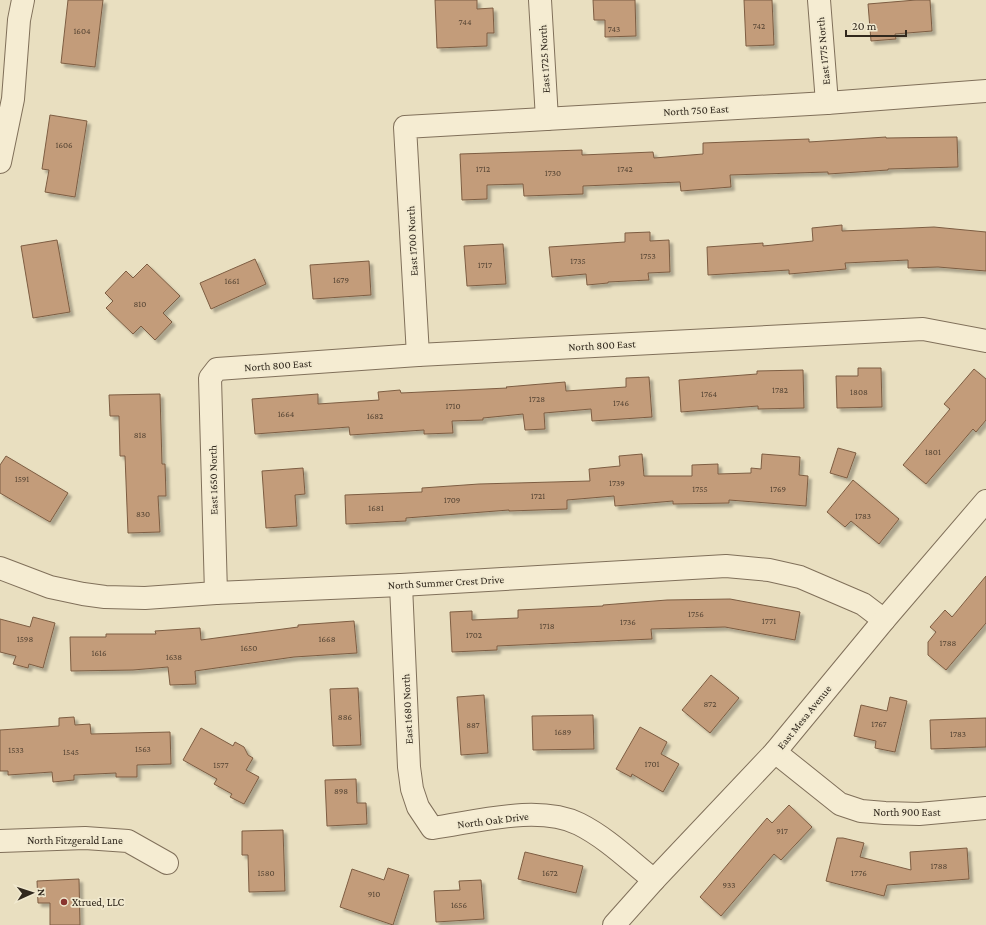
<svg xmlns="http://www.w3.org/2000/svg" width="986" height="925" font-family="'Crimson Pro',serif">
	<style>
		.building { fill: #c39c7a; stroke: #7d5d42; filter: url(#shadow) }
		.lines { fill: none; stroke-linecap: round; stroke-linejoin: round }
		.minor-casing { stroke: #80705a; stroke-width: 24 }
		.minor { stroke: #f5ecd2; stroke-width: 22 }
		.poi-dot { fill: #893530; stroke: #f1e9cf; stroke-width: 1.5 }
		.labels { text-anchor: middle; stroke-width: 3.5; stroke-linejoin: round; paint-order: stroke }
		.number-label { font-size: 9px; fill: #564534 }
		.street-label { font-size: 11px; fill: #31281d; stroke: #f1e9cf }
		.poi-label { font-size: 11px; fill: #31281d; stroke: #f1e9cf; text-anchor: start }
	</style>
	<defs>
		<filter id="shadow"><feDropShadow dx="3.5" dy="3.5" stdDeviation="1" flood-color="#0004"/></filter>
	</defs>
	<rect width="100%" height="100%" fill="#e9dfc0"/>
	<g class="building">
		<path d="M68 0H103L95 67 61 63Z"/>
		<path d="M435 0H477V9L493 8 494 33H487V46L437 48Z"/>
		<path d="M593 0H635L636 36 605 37V20H594Z"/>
		<path d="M744 0H772L774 45 746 46Z"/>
		<path d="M916 0H930L932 31 895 34 896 39 871 41 868 4Z"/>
		<path d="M50 115 87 121 75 197 45 192 49 170 42 169Z"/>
		<path d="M886 137V138L957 137 958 167 888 169V170L828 174V172L730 175 731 187 681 191 680 182 583 186V194L524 196 523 184 487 185V199L462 200 460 154 582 150V155L653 152 654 158 703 154V143L809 139V142Z"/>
		<path d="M842 225V231L934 227 986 232V271L938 267 908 268V260L845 263 846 269 789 274V270L708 275 707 247 763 243V246L813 241 812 228Z"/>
		<path d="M650 232V241L669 240 670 272 648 273 649 280 608 282V283L587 285 586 274 552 277 549 247 625 242V233Z"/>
		<path d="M57 240 70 312 33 318 21 246Z"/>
		<path d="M503 244 506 284 467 286 464 246Z"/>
		<path d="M255 259 266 284 211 309 200 283Z"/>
		<path d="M369 261 371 295 313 299 310 265Z"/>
		<path d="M147 264 180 296 163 313 172 322 155 340 141 326 133 334 106 308 113 301 105 293 126 271 133 278Z"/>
		<path d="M858 368H881L882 407 837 408 836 376H858Z"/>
		<path d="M974 369 986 379V420L976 432 973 429 926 484 903 465 950 409 944 404Z"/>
		<path d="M803 370 804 408 758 409V406L681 412 679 380 757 374V371Z"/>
		<path d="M649 377 652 417 592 421 591 409 544 413 545 429 525 430 523 414 483 418V420L452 421 453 433 424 434V430L350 435 349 427 255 434 252 399 318 394V404L379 400 378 392 400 390 401 393 507 388 506 387 565 382 566 391 626 387V378Z"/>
		<path d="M160 394 162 464H165L166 496H158L160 532 128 533 125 456H120L119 416H110L109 395Z"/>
		<path d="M838 448 856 453 847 478 830 473Z"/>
		<path d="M642 454 644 476H692V465L718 464V474L751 473V468L761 469 762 454 800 457 799 475 808 476 806 506 729 500V503L673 504V501L615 506 614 496 567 500V509L509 511V510L406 518V521L346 524 345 495 422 492V488L479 484 590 481 589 469 620 466 619 456Z"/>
		<path d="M6 456 68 493 50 522 0 493V465Z"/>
		<path d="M303 468 305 494 295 495 297 526 266 528 262 471Z"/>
		<path d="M853 480 899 519 879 544 851 521 845 527 827 512Z"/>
		<path d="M986 576V623L946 670 928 655V642L936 632 930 627 945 610 952 617Z"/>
		<path d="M730 599 800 612 795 640 725 627 651 629 652 639 497 646V650L452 652 450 612 472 611V620L518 618V610L603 606V605L667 600Z"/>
		<path d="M33 617 55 623 43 668 29 664 28 668 13 664 16 656 0 652V619L30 627Z"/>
		<path d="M354 621 357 653 294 657 195 671 196 684 170 685 168 667 133 670 71 671 70 637H106V634H156L155 631 200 628 201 640 298 627V625Z"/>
		<path d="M711 675 739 698 710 733 682 710Z"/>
		<path d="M358 688 361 745 333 746 330 689Z"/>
		<path d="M484 695 488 753 461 755 457 697Z"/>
		<path d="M890 697 907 701 895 752 875 748 876 741 854 736 861 705 887 711Z"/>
		<path d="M593 715 594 749 533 750 532 716Z"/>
		<path d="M74 717 75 725 90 724 91 734 170 732 171 764 137 765V777H116V773L74 775V780L53 782 52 772 8 775V771H0V730L59 726V718Z"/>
		<path d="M986 718V747L931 749 930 720Z"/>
		<path d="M640 727 667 742 661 754 679 764 663 792 632 774 631 777 616 769Z"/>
		<path d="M201 728 233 746 235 742 244 747 248 755 253 758 246 770 259 777 244 804 230 797 232 794 214 784 217 779 183 760Z"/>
		<path d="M356 779 357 803H366L367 824 327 826 325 780Z"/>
		<path d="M789 805 812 827 781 860 774 854 721 916 700 897 767 818 772 823Z"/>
		<path d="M283 830 285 891 249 892 248 855H242V831Z"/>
		<path d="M837 838H843L864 843 860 857 911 870 910 852 967 848 969 879 887 885 884 896 826 881Z"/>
		<path d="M525 852 583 866 576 893 518 879Z"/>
		<path d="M388 868 409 875 393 925 340 907 352 869 384 880Z"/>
		<path d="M79 879 80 925H50V903H38L37 881Z"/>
		<path d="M481 880 484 919 436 922 434 891 460 890 459 881Z"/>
	</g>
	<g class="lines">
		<defs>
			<g id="minor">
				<path d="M540 0 547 119"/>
				<path d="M819 0 827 103"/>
				<path d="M0 162 13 99 19 20 23 0"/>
				<path d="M418 355 405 127 827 103 986 91"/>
				<path d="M0 568 50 587 83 594 105 597 145 598 216 593 401 585 726 566 769 570 800 577 863 604 884 620"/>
				<path d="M401 585 409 767 412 789 418 807 432 828C476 822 538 804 579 824 607 838 630 861 654 880"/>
				<path d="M216 593 210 378 217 369 418 355 923 329 986 341"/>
				<path d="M775 752 840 804 861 811 885 813 919 814 986 808"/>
				<path d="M0 841 85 838 128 841 167 863"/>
				<path d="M614 925 654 880 775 752 884 620 986 501"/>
			</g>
		</defs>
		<use href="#minor" class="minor-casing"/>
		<use href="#minor" class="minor"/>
	</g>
	<circle class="poi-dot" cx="64" cy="902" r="4"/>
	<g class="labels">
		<g class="number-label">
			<text x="465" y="25">744</text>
			<text x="759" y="29">742</text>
			<text x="614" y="32">743</text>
			<text x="82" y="34">1604</text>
			<text x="64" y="148">1606</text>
			<text x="483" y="172">1712</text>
			<text x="625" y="172">1742</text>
			<text x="553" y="176">1730</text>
			<text x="648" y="259">1753</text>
			<text x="578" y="264">1735</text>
			<text x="485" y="268">1717</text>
			<text x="341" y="283">1679</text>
			<text x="232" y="284">1661</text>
			<text x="140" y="307">810</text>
			<text x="780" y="393">1782</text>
			<text x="859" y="395">1808</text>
			<text x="709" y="397">1764</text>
			<text x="537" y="402">1728</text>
			<text x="621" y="406">1746</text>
			<text x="453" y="409">1710</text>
			<text x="286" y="417">1664</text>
			<text x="375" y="419">1682</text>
			<text x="140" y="438">818</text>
			<text x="933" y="455">1801</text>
			<text x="22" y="482">1591</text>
			<text x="617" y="486">1739</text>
			<text x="700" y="492">1755</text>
			<text x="778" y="492">1769</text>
			<text x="538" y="499">1721</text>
			<text x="452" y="503">1709</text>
			<text x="376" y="511">1681</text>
			<text x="143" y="517">830</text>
			<text x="863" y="519">1783</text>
			<text x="696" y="617">1756</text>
			<text x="769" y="624">1771</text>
			<text x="628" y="625">1736</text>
			<text x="547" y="629">1718</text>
			<text x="474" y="638">1702</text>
			<text x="25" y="642">1598</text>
			<text x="327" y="642">1668</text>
			<text x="948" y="646">1788</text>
			<text x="249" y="651">1650</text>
			<text x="99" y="656">1616</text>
			<text x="174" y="660">1638</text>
			<text x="710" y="707">872</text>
			<text x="345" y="720">886</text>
			<text x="879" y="727">1767</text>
			<text x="473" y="728">887</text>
			<text x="563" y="735">1689</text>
			<text x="958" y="737">1783</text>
			<text x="143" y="752">1563</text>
			<text x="16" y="753">1533</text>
			<text x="71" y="755">1545</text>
			<text x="652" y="767">1701</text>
			<text x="221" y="768">1577</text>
			<text x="341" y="794">898</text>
			<text x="782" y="834">917</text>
			<text x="939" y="869">1788</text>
			<text x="266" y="876">1580</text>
			<text x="550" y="876">1672</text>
			<text x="859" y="876">1776</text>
			<text x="729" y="888">933</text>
			<text x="374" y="897">910</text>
			<text x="459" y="908">1656</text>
		</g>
		<g class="street-label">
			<text transform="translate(823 51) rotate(-95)" y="4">East 1775 North</text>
			<text transform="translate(544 59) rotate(-93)" y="4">East 1725 North</text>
			<text transform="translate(696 110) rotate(-3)" y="4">North 750 East</text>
			<text transform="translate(412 241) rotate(-93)" y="4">East 1700 North</text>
			<text transform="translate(602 345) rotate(-3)" y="4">North 800 East</text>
			<text transform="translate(278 365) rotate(-4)" y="4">North 800 East</text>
			<text transform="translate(213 480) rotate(-91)" y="4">East 1650 North</text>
			<text transform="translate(446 582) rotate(-3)" y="4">North Summer Crest Drive</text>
			<text transform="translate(407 709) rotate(-93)" y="4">East 1680 North</text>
			<text transform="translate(804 717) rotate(-51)" y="4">East Mesa Avenue</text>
			<text x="907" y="816">North 900 East</text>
			<text transform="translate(493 820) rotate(-7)" y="4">North Oak Drive</text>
			<text x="75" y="844">North Fitzgerald Lane</text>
		</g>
		<g class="poi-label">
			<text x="72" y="906">Xtrued, LLC</text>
		</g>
	</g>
	<g transform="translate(32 893) rotate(87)" stroke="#f1e9cf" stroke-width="3" paint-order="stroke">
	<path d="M0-3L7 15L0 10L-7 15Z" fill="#31281d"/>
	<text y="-6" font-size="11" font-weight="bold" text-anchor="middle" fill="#31281d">N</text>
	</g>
	<path d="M846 30v6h60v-6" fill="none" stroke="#31281d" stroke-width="2"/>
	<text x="852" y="30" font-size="12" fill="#31281d" stroke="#f1e9cf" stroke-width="3" paint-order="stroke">20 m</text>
</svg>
